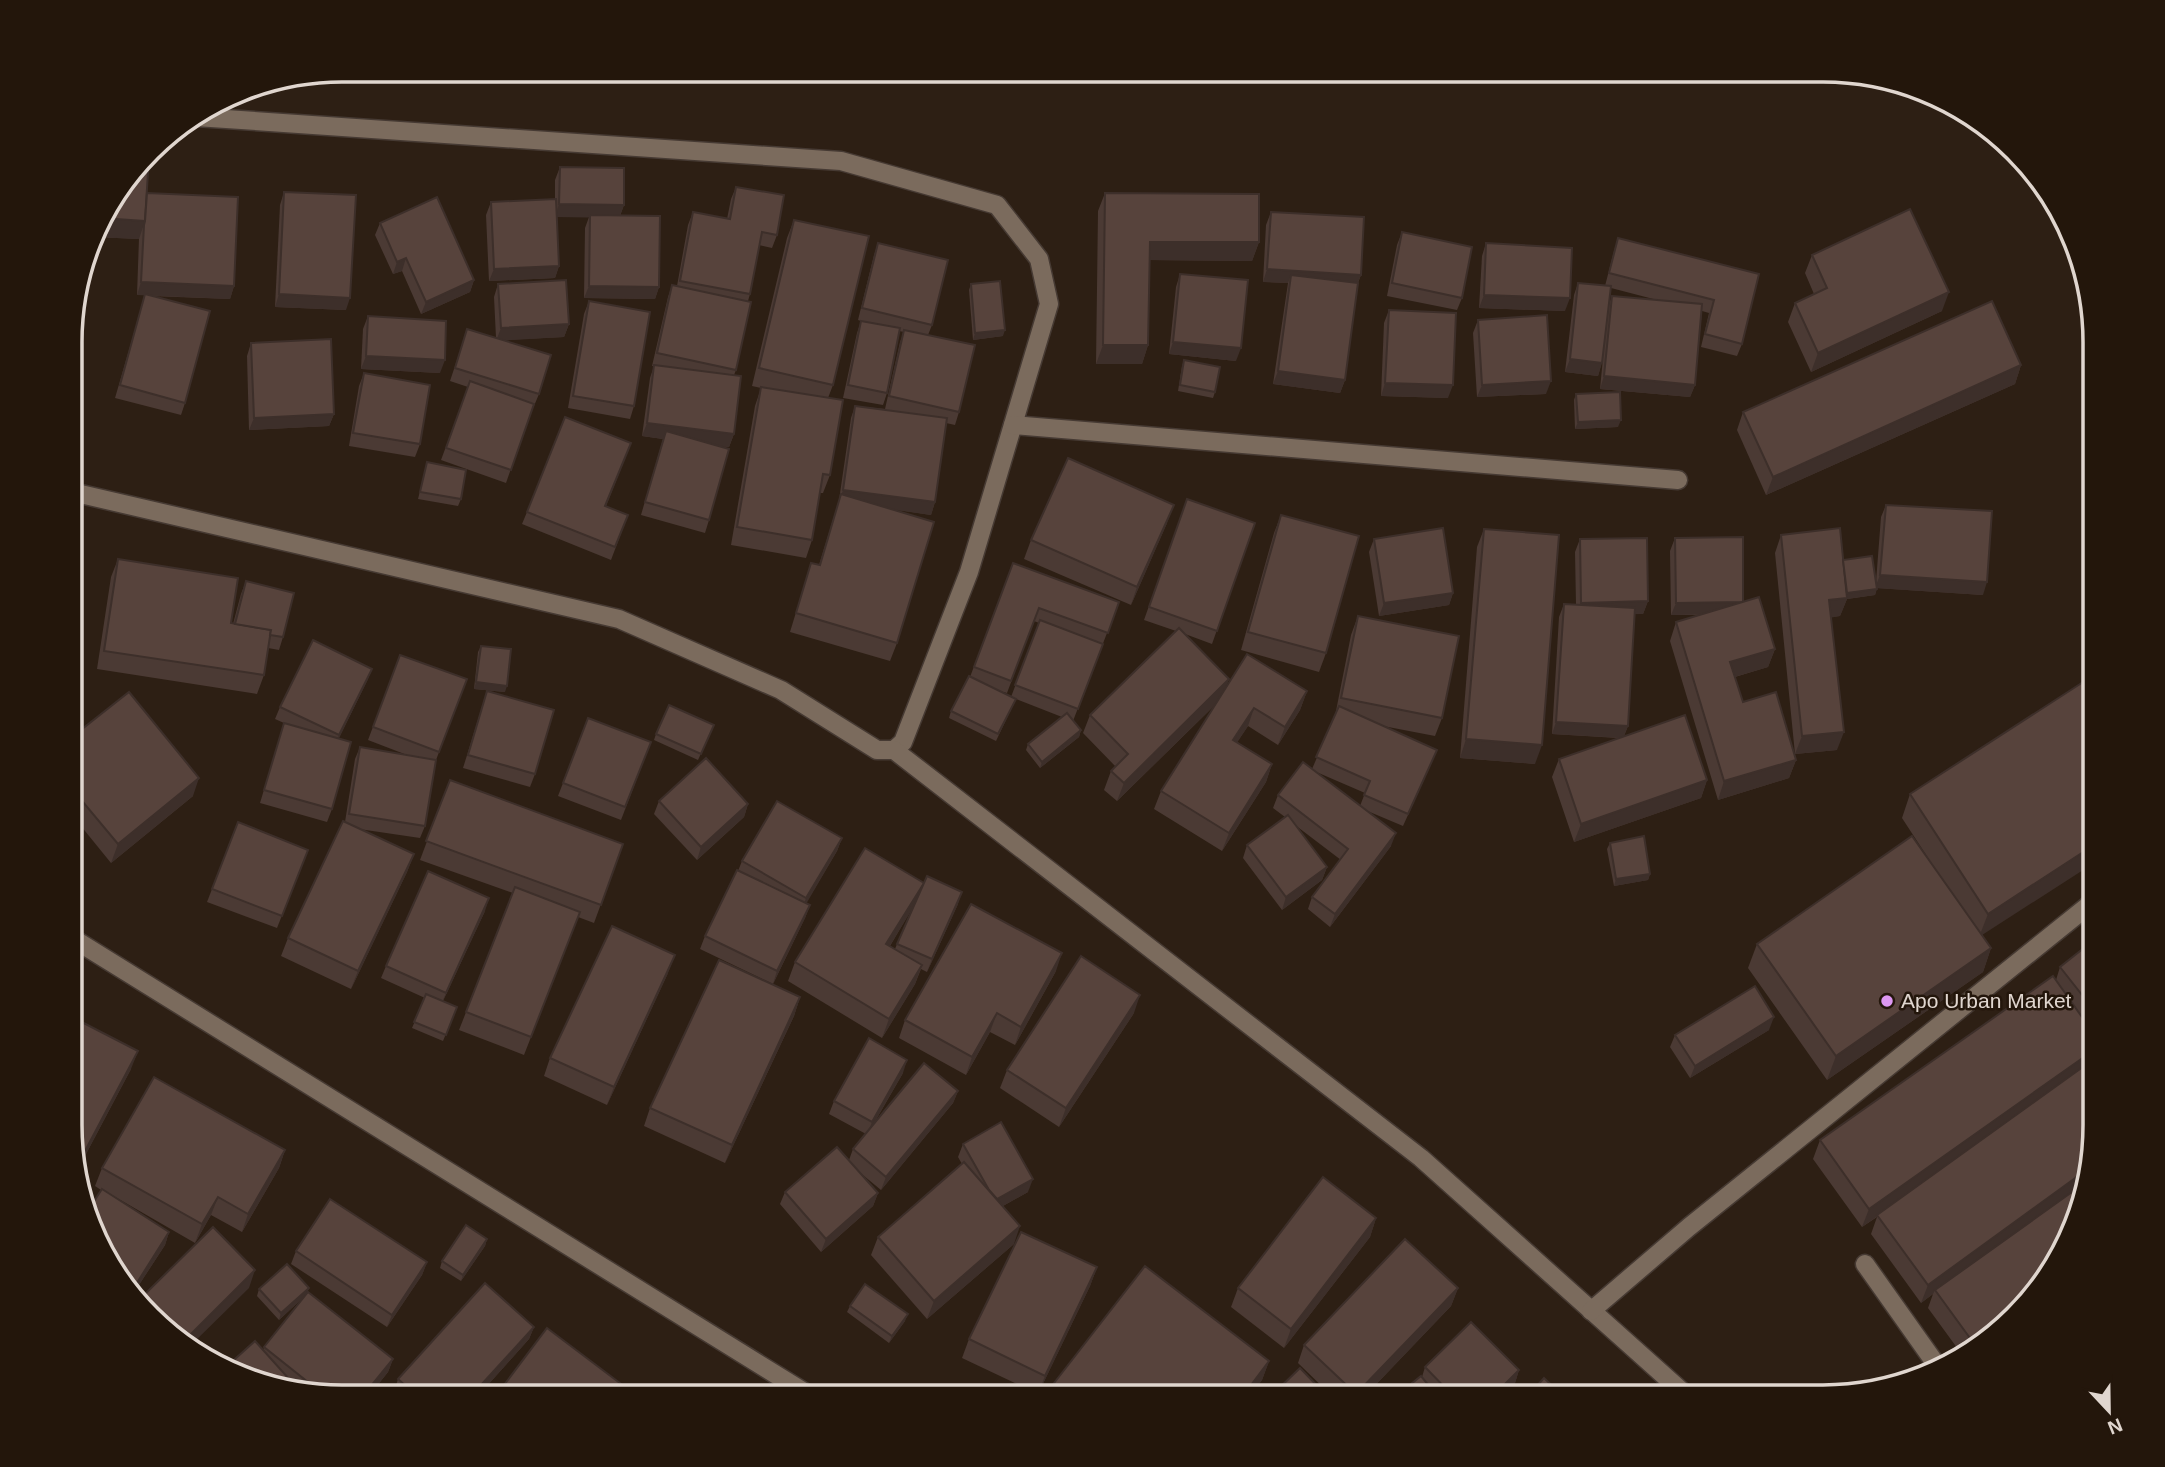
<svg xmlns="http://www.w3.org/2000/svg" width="2165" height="1467" font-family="Arial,sans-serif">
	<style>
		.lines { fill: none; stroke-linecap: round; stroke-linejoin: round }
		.minor-casing { stroke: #463a33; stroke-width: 21 }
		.minor { stroke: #7b6b5d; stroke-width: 18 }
		.wall { fill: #4b3a34; fill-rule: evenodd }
		.shaded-wall { fill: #3d2f2a }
		.building { fill: #57433c; stroke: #3d2f2a; stroke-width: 2 }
		.poi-dot { fill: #de98f2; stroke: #23160b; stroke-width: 2.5 }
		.labels { text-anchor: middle; stroke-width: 5; stroke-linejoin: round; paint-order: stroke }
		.poi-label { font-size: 21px; fill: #e0d6cf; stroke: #23160b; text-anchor: start }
		.rim { fill: none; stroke: #e0d6cf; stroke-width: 3.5 }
	</style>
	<rect width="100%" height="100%" fill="#2d1f14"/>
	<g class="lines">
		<defs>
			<g id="minor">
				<path d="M196 117 841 161 997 205 1039 259 1049 304 969 572 903 742 894 750"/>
				<path d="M1013 425 1678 480"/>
				<path d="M72 492 619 619 781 690 877 750H894L1421 1158 1687 1396"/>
				<path d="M72 938 812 1397"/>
				<path d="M1865 1264 1938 1367"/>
				<path d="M1591 1311 1689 1227 2094 901"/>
			</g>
		</defs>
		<use href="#minor" class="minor-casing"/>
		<use href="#minor" class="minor"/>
	</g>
	<g class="wall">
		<path d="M560 167 624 205 620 216 659 287 655 299 584 298 585 228 589 217H557L559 266 555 278 489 281 486 215 491 202 555 199V180Z"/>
		<path d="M736 187 777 235 772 248 759 245 750 294 748 301 736 370 734 375V434L729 447 718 446 709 520 705 533 641 515 663 439 642 436 650 378 654 366H652L668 297 672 285 677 286 688 225 693 212 727 219 731 199Z"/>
		<path d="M284 192 346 310 275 307 280 205Z"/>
		<path d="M147 193 234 286 230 299 151 296 185 403 181 415 115 398 145 295H137L139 238V239L94 237 98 222Z"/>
		<path d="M1105 193 1259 242 1252 261 1150 260 1148 345 1142 364H1096L1098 211Z"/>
		<path d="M1271 212 1361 275 1358 283 1345 380 1340 393 1273 384 1288 283 1263 282 1266 225Z"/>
		<path d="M794 220 833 385 828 398 830 475 823 493H820L812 540 806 558 731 545 755 406 761 388 752 386 787 238Z"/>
		<path d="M380 223 474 280 470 292 421 314 402 271 393 274 375 235Z"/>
		<path d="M1402 232 1462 298 1457 310 1387 296 1397 245Z"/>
		<path d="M1618 238 1759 274 1742 344 1737 356 1701 347 1709 313 1702 311 1695 385 1690 397 1600 389 1603 358 1598 376 1565 372 1574 295 1578 283 1605 286 1614 251ZM1611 288 1661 301 1612 296 1609 304Z"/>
		<path d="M878 243 932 325 928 335 959 412 955 425 946 423 935 502 931 515 892 509 897 643 890 661 790 632 811 563 819 565 839 500 851 418 855 406 885 409 900 342 904 332 899 331 887 393 883 405 843 398 857 333 861 321 858 320 874 255Z"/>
		<path d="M1486 243 1565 311 1479 308 1482 256Z"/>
		<path d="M1812 255 1942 311 1811 372 1788 322 1795 303 1814 294 1805 273Z"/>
		<path d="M1180 274 1236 361 1169 354 1176 287Z"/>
		<path d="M498 284 569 324 564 337 504 340 539 394 534 406H533L506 483 441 460 468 387 450 381 463 342 467 329 496 338 494 297Z"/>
		<path d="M971 284 1003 336 973 340 969 290Z"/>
		<path d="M589 301 634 406 630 419 568 408 584 314Z"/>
		<path d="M1389 310 1448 398 1381 396 1384 323Z"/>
		<path d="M368 316 440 373 361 369 363 329Z"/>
		<path d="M1478 320 1546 394 1477 397 1473 333Z"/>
		<path d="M251 343 334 414 329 426 249 430 247 356Z"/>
		<path d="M1184 360 1215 392 1213 398 1178 391 1182 366Z"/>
		<path d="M2021 365 2015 384 1766 495 1737 430 1743 412Z"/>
		<path d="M364 373 420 444 415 457 349 446 359 386Z"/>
		<path d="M1576 394 1618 427 1575 429 1574 400Z"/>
		<path d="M626 456 606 506 628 515 611 560 522 524 527 512Z"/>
		<path d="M427 462 461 499 458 506 418 499Z"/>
		<path d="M1187 499 1255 523 1212 644 1185 634 1229 679 1226 687 1307 691 1300 710 1278 745 1248 726 1237 742 1272 764 1266 782 1222 851 1154 809 1161 791 1215 705 1117 801 1104 790 1111 771 1116 767 1083 733 1090 715 1176 631 1144 620Z"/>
		<path d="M1886 505 1983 595 1877 588 1875 595 1847 599 1840 616 1831 617 1837 750 1795 754 1775 553 1781 535 1843 560 1876 582 1881 517Z"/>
		<path d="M1281 515 1326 653 1319 672 1241 650 1274 533Z"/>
		<path d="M1167 523 1131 605 1024 559 1031 540Z"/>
		<path d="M1484 529 1535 764 1460 758 1477 547Z"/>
		<path d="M1675 538 1743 602 1775 649 1768 667 1735 677 1743 702 1796 760 1789 778 1718 800 1670 641 1676 622 1702 615H1671L1670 551Z"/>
		<path d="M1374 539 1453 593 1449 605 1379 616 1369 552Z"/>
		<path d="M1580 539 1648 601 1643 614H1635L1628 726 1624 736 1707 780 1701 798 1574 842 1552 777 1559 759 1618 738 1552 734 1559 617 1564 604 1576 605 1575 552Z"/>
		<path d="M118 559 231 623 233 624 241 594 246 581 283 637 279 650 268 648 264 675 257 694 97 669 111 577Z"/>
		<path d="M1013 563 1119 602 1073 721 1081 730 1079 737 1040 768 1026 750 1028 744 1062 717 1016 699 996 741 949 718 951 711 970 677ZM1034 621 1039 623 1011 697 996 690 1007 693Z"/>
		<path d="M1358 616 1442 718 1435 736 1383 726 1432 762 1403 826 1365 810 1391 846 1330 927 1308 909 1312 897 1341 860 1295 825 1327 867 1322 880 1282 910 1243 858 1247 845 1285 817 1273 808 1278 795 1312 769 1335 716 1351 635ZM1314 771 1365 793 1360 806Z"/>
		<path d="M481 646 505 692 474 689 478 652Z"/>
		<path d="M400 655 467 679 436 760 425 826 420 838 359 829 414 854 407 872 351 989 281 956 288 938 345 822 355 759 360 747 407 755 368 740Z"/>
		<path d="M372 669 367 681 339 738 332 809 327 822 260 803 284 723 275 719 280 707Z"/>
		<path d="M2094 675 1982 936 1991 948 1983 972 1827 1080 1748 968 1757 944 1930 861 1902 818 1910 794Z"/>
		<path d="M487 691 535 774 530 787 463 768Z"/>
		<path d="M588 718 651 742 621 820 558 796Z"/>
		<path d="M714 725 698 760 654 740 656 734Z"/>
		<path d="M72 737 193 796 111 863 72 815Z"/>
		<path d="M450 780 623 844 594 923 578 917 524 1055 459 1030 513 893 420 860Z"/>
		<path d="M659 801 748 804 744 817 697 860 654 814Z"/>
		<path d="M238 822 308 850 277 928 207 902Z"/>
		<path d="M842 838 837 851 806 903 810 905 805 918 773 984 700 949 705 936 738 871 742 861Z"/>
		<path d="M1610 843 1650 874 1648 880 1614 886 1607 849Z"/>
		<path d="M865 848 958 904 927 972 921 969 915 984 882 1038 788 981 795 962ZM913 907 897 944 895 949 890 946Z"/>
		<path d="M485 911 443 1001 457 1007 443 1041 412 1028 425 998 381 978 386 966Z"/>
		<path d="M2094 940V1142L2049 1276 1963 1356 1928 1308 1933 1294 1921 1303 1871 1234 1877 1217 1862 1227 1813 1159 1820 1140 2056 980 2060 967Z"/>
		<path d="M1056 971 1015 1045 990 1032 966 1075 899 1038 905 1020Z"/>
		<path d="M668 973 607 1105 544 1076 550 1058Z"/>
		<path d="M800 997 794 1016 725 1163 644 1126 650 1108Z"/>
		<path d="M1134 1013 1059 1127 1000 1088 1007 1070Z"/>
		<path d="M72 1017 131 1069 78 1169 75 1167 72 1159Z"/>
		<path d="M1769 1030 1690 1078 1670 1047 1675 1035Z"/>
		<path d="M903 1073 873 1125 958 1091 953 1103 881 1190 858 1171 878 1193 873 1206 821 1252 780 1204 785 1192 849 1160 853 1149 866 1134 829 1114 834 1101Z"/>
		<path d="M963 1144 1028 1192 1003 1206 1014 1244 927 1319 871 1255 878 1237 962 1164 958 1157Z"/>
		<path d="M285 1150 279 1168 242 1232 211 1215 195 1243 110 1194 169 1232 165 1245 135 1291 107 1261 101 1190 95 1186 102 1168Z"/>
		<path d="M1376 1218 1370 1237 1284 1348 1231 1307 1238 1288Z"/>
		<path d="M487 1239 485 1246 461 1281 440 1268 442 1261Z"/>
		<path d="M296 1251 427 1262 422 1275 387 1327 291 1264Z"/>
		<path d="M1097 1267 1090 1286 1038 1394 962 1358 969 1339Z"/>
		<path d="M309 1288 307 1293 393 1359 388 1372 368 1397H342L255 1383 264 1347 306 1295 279 1320 257 1296 259 1289Z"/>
		<path d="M1458 1288 1451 1306 1364 1397H1333L1298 1363 1304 1345Z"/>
		<path d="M850 1306 905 1321 889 1343 847 1312Z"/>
		<path d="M534 1327 529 1339 477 1397H400L394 1392 398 1379Z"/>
		<path d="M1269 1361 1262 1380 1249 1397H1048L1051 1387Z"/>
		<path d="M1425 1367 1519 1370 1515 1383 1501 1397H1395L1422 1377Z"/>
	</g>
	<g class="shaded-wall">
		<path d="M559 204 624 205 619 218 555 217Z"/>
		<path d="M101 218 145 221 139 239 94 237 98 222Z"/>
		<path d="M1150 242H1259L1252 261 1143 260Z"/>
		<path d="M406 258 402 271 393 274 397 262Z"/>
		<path d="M559 266 555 278 489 281 494 269Z"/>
		<path d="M1267 269 1361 275 1356 287 1291 275 1288 283 1263 282Z"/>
		<path d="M474 280 470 292 421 314 426 302Z"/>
		<path d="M141 282 234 286 230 299 137 295Z"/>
		<path d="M589 286 659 287 655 299 584 298Z"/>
		<path d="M1949 292 1942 311 1811 372 1818 353Z"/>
		<path d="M279 294 350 298 346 310 275 307Z"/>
		<path d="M1484 295 1570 298 1565 311 1479 308Z"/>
		<path d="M569 324 564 337 496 341 501 328Z"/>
		<path d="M1005 330 1003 336 973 340 975 333Z"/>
		<path d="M1173 342 1241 348 1236 361 1169 354Z"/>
		<path d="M1103 345H1148L1142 364H1096Z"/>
		<path d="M366 356 445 360 440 373 361 369Z"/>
		<path d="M1570 359 1602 363 1598 376 1565 372Z"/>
		<path d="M2021 365 2015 384 1766 495 1773 477Z"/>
		<path d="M1278 371 1345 380 1340 393 1273 384Z"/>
		<path d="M1604 376 1695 385 1690 397 1600 389Z"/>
		<path d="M1551 381 1546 394 1477 397 1482 385Z"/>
		<path d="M1385 383 1453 385 1448 398 1381 396Z"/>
		<path d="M334 414 329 426 249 430 254 418Z"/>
		<path d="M1621 420 1618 427 1575 429 1578 422Z"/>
		<path d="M647 423 734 434 729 447 664 439 666 431 663 439 642 436Z"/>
		<path d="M843 490 935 502 931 515 839 502Z"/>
		<path d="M1174 505 1167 523 1131 605 1137 587Z"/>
		<path d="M1880 575 1987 582 1983 595 1875 588Z"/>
		<path d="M1877 589 1875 595 1847 599 1840 616 1823 619 1829 600 1845 593Z"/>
		<path d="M1453 593 1449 605 1379 616 1384 603Z"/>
		<path d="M1648 601 1643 614 1577 615 1581 603Z"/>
		<path d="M1743 602 1739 614 1671 615 1676 603Z"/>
		<path d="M1775 649 1768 667 1724 680 1730 662Z"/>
		<path d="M372 669 367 681 334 748 339 735Z"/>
		<path d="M1229 679 1222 698 1117 801 1124 783Z"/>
		<path d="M476 682 507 686 505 692 474 689Z"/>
		<path d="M1307 691 1300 710 1278 745 1285 727Z"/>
		<path d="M1254 708 1248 726 1227 758 1233 740Z"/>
		<path d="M1556 722 1628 726 1623 738 1552 734Z"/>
		<path d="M1081 730 1079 737 1040 768 1042 762Z"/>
		<path d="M1844 732 1837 750 1795 754 1802 736Z"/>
		<path d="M1466 739 1542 745 1535 764 1460 758Z"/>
		<path d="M1796 760 1789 778 1718 800 1724 781Z"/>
		<path d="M1272 764 1266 782 1222 851 1229 833Z"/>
		<path d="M199 778 193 796 111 863 118 844Z"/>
		<path d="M1707 780 1701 798 1574 842 1581 824Z"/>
		<path d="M748 804 744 817 697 860 701 847Z"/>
		<path d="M1396 833 1391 846 1330 927 1335 914Z"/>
		<path d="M842 838 837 851 802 911 806 898Z"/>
		<path d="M2094 845V863L1979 937 1988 914Z"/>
		<path d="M414 854 407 872 351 989 358 971Z"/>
		<path d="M1327 867 1322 880 1282 910 1286 897Z"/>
		<path d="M1650 874 1648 880 1614 886 1616 879Z"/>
		<path d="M924 883 917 901 880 962 886 944Z"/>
		<path d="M962 892 958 904 927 972 932 959Z"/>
		<path d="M489 898 485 911 441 1005 446 993Z"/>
		<path d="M810 905 805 918 773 984 777 971Z"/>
		<path d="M1991 948 1983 972 1827 1080 1836 1056Z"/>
		<path d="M1062 953 1056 971 1015 1045 1021 1027Z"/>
		<path d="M675 955 668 973 607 1105 614 1087Z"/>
		<path d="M922 965 915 984 882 1038 889 1019Z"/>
		<path d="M1140 995 1134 1013 1059 1127 1066 1108Z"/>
		<path d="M800 997 794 1016 725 1163 732 1145Z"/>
		<path d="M997 1013 990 1032 966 1075 972 1057Z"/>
		<path d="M1774 1017 1769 1030 1690 1078 1695 1066Z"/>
		<path d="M2094 1050V1063L1862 1227 1869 1209Z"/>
		<path d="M138 1051 131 1069 78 1169 85 1151Z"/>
		<path d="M907 1060 903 1073 867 1135 872 1122Z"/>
		<path d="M958 1091 953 1103 881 1190 886 1177Z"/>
		<path d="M285 1150 279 1168 242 1232 248 1214Z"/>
		<path d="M2089 1168 2086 1184 1935 1290 1933 1294 1921 1303 1928 1285Z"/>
		<path d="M1033 1179 1028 1192 990 1213 995 1200Z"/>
		<path d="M878 1193 873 1206 821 1252 826 1239Z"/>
		<path d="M218 1197 211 1215 195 1243 202 1224Z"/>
		<path d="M1376 1218 1370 1237 1284 1348 1291 1329Z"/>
		<path d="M1020 1226 1014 1244 927 1319 934 1301Z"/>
		<path d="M169 1232 165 1245 135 1291 134 1290 135 1286Z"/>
		<path d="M487 1239 485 1246 461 1281 463 1275Z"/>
		<path d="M427 1262 422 1275 387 1327 392 1315Z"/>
		<path d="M1097 1267 1090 1286 1038 1394 1045 1376Z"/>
		<path d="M255 1270 249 1288 188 1348 183 1342Z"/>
		<path d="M309 1288 307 1294 279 1320 281 1313Z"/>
		<path d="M1458 1288 1451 1306 1364 1397H1355L1356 1394Z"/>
		<path d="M908 1314 905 1321 889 1343 892 1336Z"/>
		<path d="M534 1327 529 1339 477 1397H470Z"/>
		<path d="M393 1359 388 1372 368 1397H362Z"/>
		<path d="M1269 1361 1262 1380 1249 1397H1242Z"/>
		<path d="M1519 1370 1515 1383 1501 1397H1492Z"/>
	</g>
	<g class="building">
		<path d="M149 156 145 221 101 218Z"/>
		<path d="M560 167 624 168V205L559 204Z"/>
		<path d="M736 187 784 195 777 235 762 232 750 294 680 281 693 212 730 219Z"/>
		<path d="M284 192 356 195 350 298 279 294Z"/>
		<path d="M147 193 238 197 234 286 141 282 144 225 145 221Z"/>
		<path d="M1105 193 1259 194V242H1150L1148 345H1103Z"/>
		<path d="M437 197 474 280 426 302 406 258 397 262 380 223Z"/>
		<path d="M556 199 559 266 494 269 491 202Z"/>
		<path d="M1910 209 1949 292 1818 353 1795 303 1827 288 1812 255Z"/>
		<path d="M1271 212 1364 217 1361 275 1267 269Z"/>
		<path d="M590 215 660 216 659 287 589 286Z"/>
		<path d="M794 220 869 236 833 385 759 368Z"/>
		<path d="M1402 232 1472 247 1462 298 1392 283Z"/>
		<path d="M1618 238 1759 274 1742 344 1705 334 1714 300 1609 273Z"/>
		<path d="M878 243 948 260 932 325 862 308Z"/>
		<path d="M1486 243 1572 248 1570 298 1484 295Z"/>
		<path d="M1180 274 1248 280 1241 348 1173 342Z"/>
		<path d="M1291 275 1358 283 1345 380 1278 371Z"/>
		<path d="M566 280 569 324 501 328 498 284Z"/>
		<path d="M1000 281 1005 330 975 333 971 284Z"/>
		<path d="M1578 283 1611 286 1602 363 1570 359Z"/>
		<path d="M672 285 751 302 736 370 657 353Z"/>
		<path d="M145 294 210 311 185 403 120 385Z"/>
		<path d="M1612 296 1702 304 1695 385 1604 376Z"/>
		<path d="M589 301 650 312 634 406 573 396Z"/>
		<path d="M1992 301 2021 365 1773 477 1743 412Z"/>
		<path d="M1389 310 1456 313 1453 385 1385 383Z"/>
		<path d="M1547 315 1551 381 1482 385 1478 320Z"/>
		<path d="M368 316 446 321 445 360 366 356Z"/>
		<path d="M861 321 900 328 887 393 848 385Z"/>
		<path d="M467 329 551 355 539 394 455 368Z"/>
		<path d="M904 330 975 345 959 412 889 396Z"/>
		<path d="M331 339 334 414 254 418 251 343Z"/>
		<path d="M1184 360 1220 367 1215 392 1180 385Z"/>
		<path d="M654 365 741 376 734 434 647 423Z"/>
		<path d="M364 373 430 385 420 444 353 433Z"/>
		<path d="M470 381 534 404 511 470 446 448Z"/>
		<path d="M761 387 843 400 830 475 823 474 812 540 737 527Z"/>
		<path d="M1620 392 1621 420 1578 422 1576 394Z"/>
		<path d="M855 406 947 418 935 502 843 490Z"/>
		<path d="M565 417 631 443 605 506 628 515 615 547 527 512Z"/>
		<path d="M666 431 729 449 709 520 645 502Z"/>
		<path d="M1068 458 1174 505 1137 587 1031 540Z"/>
		<path d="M427 462 466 470 461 499 420 492Z"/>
		<path d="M841 494 934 522 897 643 796 613 811 563 820 565Z"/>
		<path d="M1187 499 1255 523 1217 631 1149 607Z"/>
		<path d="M1886 505 1992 511 1987 582 1880 575Z"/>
		<path d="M1281 515 1359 536 1326 653 1248 632Z"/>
		<path d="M1443 528 1453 593 1384 603 1374 539Z"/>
		<path d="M1840 528 1847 598 1829 600 1844 732 1802 736 1781 535Z"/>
		<path d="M1484 529 1559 535 1542 745 1466 739Z"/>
		<path d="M1743 537V602L1676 603 1675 538Z"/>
		<path d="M1647 538 1648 601 1581 603 1580 539Z"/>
		<path d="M1872 556 1877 589 1847 593 1843 560Z"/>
		<path d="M118 559 238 578 231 623 271 630 264 675 104 651Z"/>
		<path d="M1013 563 1119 602 1108 633 1039 608 1011 681 974 667Z"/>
		<path d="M246 581 294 593 283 637 270 635 271 630 235 624Z"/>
		<path d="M1759 597 1775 649 1730 662 1743 702 1776 692 1796 760 1724 781 1676 622Z"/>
		<path d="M1564 604 1635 608 1628 726 1556 722Z"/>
		<path d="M1358 616 1459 636 1442 718 1341 698Z"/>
		<path d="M1040 620 1103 644 1078 709 1015 685Z"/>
		<path d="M1179 628 1229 679 1124 783 1111 771 1128 754 1090 715Z"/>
		<path d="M313 640 372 669 339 735 280 707Z"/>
		<path d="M481 646 511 649 507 686 476 682Z"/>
		<path d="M1247 654 1307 691 1285 727 1254 708 1233 740 1272 764 1229 833 1161 791Z"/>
		<path d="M400 655 467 679 439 752 373 727Z"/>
		<path d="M2094 675V845L1988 914 1910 794Z"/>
		<path d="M969 676 1016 699 998 734 951 711Z"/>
		<path d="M487 691 554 710 535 774 468 755Z"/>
		<path d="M129 692 199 778 118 844 72 789V737Z"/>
		<path d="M669 705 714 725 701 754 656 734Z"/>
		<path d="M1339 706 1437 750 1408 814 1364 795 1370 781 1316 757Z"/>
		<path d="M1067 713 1081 730 1042 762 1028 744Z"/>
		<path d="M1685 715 1707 780 1581 824 1559 759Z"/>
		<path d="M588 718 651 742 625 807 563 783Z"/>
		<path d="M284 723 351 742 332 809 264 790Z"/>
		<path d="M360 747 436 760 425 826 349 814Z"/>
		<path d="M706 758 748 804 701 847 659 801Z"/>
		<path d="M1303 762 1396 833 1335 914 1312 897 1348 849 1278 795Z"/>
		<path d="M450 780 623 844 601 905 426 841Z"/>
		<path d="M777 801 842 838 806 898 742 861Z"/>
		<path d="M1288 815 1327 867 1286 897 1247 845Z"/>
		<path d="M343 821 414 854 358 971 288 938Z"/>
		<path d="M238 822 308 850 282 916 212 889Z"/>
		<path d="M1644 836 1650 874 1616 879 1610 843Z"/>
		<path d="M1912 836 1991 948 1836 1056 1757 944Z"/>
		<path d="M865 848 924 883 886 944 922 965 889 1019 795 962Z"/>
		<path d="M737 870 810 905 777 971 705 936Z"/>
		<path d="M428 871 489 898 446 993 386 966Z"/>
		<path d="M927 876 962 892 932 959 897 944Z"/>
		<path d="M515 887 580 912 531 1037 466 1012Z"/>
		<path d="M971 904 1062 953 1021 1027 997 1013 972 1057 905 1020Z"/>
		<path d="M612 926 675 955 614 1087 550 1058Z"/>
		<path d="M2094 940V1010L2060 967Z"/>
		<path d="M1081 956 1140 995 1066 1108 1007 1070Z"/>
		<path d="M719 960 800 997 732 1145 650 1108Z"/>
		<path d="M2053 976 2094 1034V1050L1869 1209 1820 1140Z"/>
		<path d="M1755 986 1774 1017 1695 1066 1675 1035Z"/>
		<path d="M426 994 457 1007 446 1035 414 1022Z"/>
		<path d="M72 1017 138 1051 85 1151 72 1144Z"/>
		<path d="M869 1038 907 1060 872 1122 834 1101Z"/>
		<path d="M2094 1059V1142L2089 1168 1928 1285 1877 1215Z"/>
		<path d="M924 1063 958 1091 886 1177 853 1149Z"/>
		<path d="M154 1077 285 1150 248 1214 218 1197 202 1224 102 1168Z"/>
		<path d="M1001 1122 1033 1179 997 1199 989 1190 963 1144Z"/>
		<path d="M837 1147 878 1193 826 1239 785 1192Z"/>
		<path d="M964 1162 1020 1226 934 1301 878 1237Z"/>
		<path d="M1323 1177 1376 1218 1291 1329 1238 1288Z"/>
		<path d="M2086 1182 2081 1212 2049 1276 1975 1345 1935 1290Z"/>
		<path d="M102 1189 169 1232 135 1286 123 1278 107 1261 89 1209Z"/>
		<path d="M330 1199 427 1262 392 1315 296 1251Z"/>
		<path d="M466 1225 487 1239 463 1275 442 1261Z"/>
		<path d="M213 1227 255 1270 183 1342 141 1298Z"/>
		<path d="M1021 1232 1097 1267 1045 1376 969 1339Z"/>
		<path d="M1405 1239 1458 1288 1356 1394 1304 1345Z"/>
		<path d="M287 1264 309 1288 281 1313 259 1289Z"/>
		<path d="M1145 1266 1269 1361 1242 1397H1064L1051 1387Z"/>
		<path d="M485 1283 534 1327 470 1397H418L398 1379Z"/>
		<path d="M865 1284 908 1314 892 1336 850 1306Z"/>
		<path d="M308 1292 393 1359 362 1397H342L323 1394 264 1347Z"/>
		<path d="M1471 1322 1519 1370 1492 1397H1454L1425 1367Z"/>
		<path d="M547 1328 637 1396 495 1397Z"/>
		<path d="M255 1341 299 1390 255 1383 225 1368Z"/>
		<path d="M1300 1368 1328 1397H1270Z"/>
		<path d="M1421 1376 1438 1397H1395Z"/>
		<path d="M1544 1378 1564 1397H1527Z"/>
	</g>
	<circle class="poi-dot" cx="1887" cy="1001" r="7"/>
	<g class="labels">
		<g class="poi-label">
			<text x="1901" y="1008">Apo Urban Market</text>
		</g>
	</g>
	<path d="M0 0H2165V1467H0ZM342 82H1823A260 260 0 0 1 2083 342V1125A260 260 0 0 1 1823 1385H342A260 260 0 0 1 82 1125V342A260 260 0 0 1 342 82Z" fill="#23160b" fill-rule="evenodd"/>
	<path class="rim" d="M342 82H1823A260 260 0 0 1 2083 342V1125A260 260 0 0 1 1823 1385H342A260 260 0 0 1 82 1125V342A260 260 0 0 1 342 82Z"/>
	<g transform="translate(2109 1411) rotate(158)" stroke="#23160b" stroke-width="5" paint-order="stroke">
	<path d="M0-5L12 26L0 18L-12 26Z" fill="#e0d6cf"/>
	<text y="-10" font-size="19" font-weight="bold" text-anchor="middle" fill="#e0d6cf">N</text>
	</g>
</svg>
